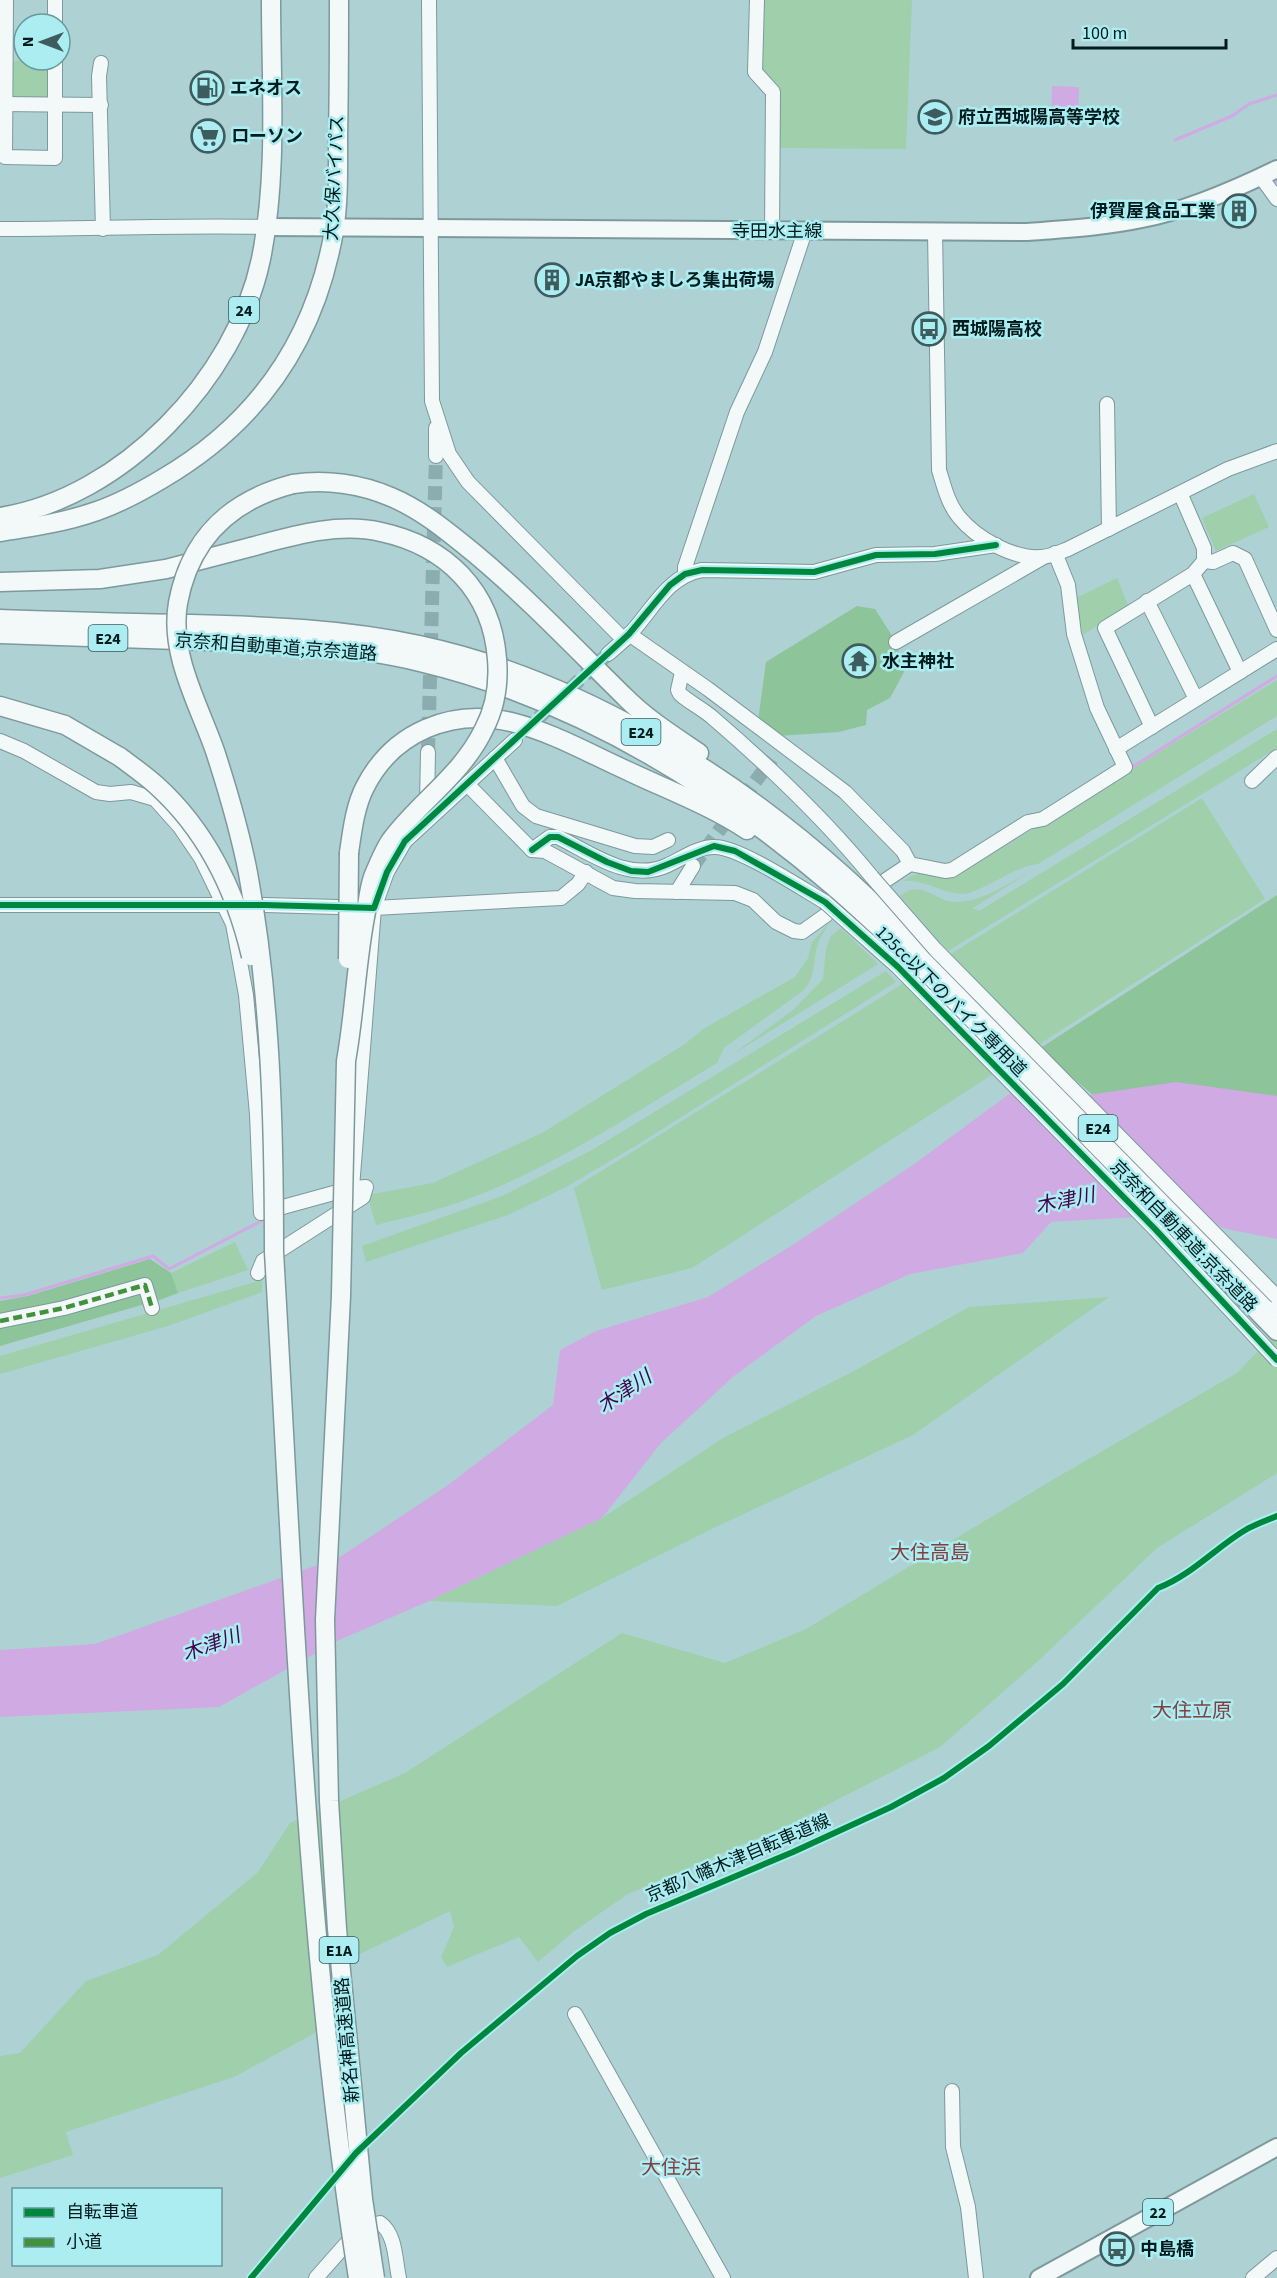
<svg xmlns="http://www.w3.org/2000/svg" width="1277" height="2278" font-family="'Source Sans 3','Noto Sans JP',sans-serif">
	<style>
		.green { fill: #9fd0ab }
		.forest { fill: #8dc499 }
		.water { fill: #d0aae3 }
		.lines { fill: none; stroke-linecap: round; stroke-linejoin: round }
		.stream { stroke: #d0aae3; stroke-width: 3 }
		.minor-tunnel { stroke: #8badb0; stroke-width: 14; stroke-dasharray: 14 7; stroke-linecap: butt }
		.minor-casing { stroke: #7d999b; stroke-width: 16 }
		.major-casing { stroke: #7d999b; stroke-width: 20 }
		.highway-casing { stroke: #7d999b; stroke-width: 21 }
		.minor { stroke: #f3f8f9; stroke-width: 14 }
		.major { stroke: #f3f8f9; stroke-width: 16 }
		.highway { stroke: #f3f8f9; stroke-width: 18 }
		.minor-bridge-casing { stroke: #7d999b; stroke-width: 16; stroke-linecap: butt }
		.highway-bridge-casing { stroke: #7d999b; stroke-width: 21; stroke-linecap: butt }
		.minor-bridge { stroke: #f3f8f9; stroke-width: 14 }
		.highway-bridge { stroke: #f3f8f9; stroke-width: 18 }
		.quiet { stroke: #42923d; stroke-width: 4.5; stroke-dasharray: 9 4.5; stroke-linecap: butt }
		.cycleway-casing { stroke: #abedf1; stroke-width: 10 }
		.cycleway { stroke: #00873e; stroke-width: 6 }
		.labels { text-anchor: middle; stroke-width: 5; stroke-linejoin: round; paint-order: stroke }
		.shield { fill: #abedf1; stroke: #345b5d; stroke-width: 1.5 }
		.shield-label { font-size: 16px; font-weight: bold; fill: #011c1e }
		.poi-label { font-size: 18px; font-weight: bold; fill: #011c1e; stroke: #abedf1; text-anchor: start }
		.street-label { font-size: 18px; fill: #011c1e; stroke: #abedf1 }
		.water-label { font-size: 20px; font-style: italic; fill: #45034f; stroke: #abedf1 }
		.neighbourhood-label { font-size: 20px; fill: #853d3d; stroke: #abedf1 }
	</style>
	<rect width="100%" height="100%" fill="#aed1d4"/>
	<g class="green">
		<path d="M760 0H912L906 149 776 148 777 92 758 71Z"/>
		<path d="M28 60 29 64 51 63 52 96 46 99 15 100 10 94 11 61Z"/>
		<path d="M1254 494 1269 527 1216 551 1202 518Z"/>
		<path d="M1117 578 1128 605 1083 635 1076 598Z"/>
		<path d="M1277 680V716L1038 864C1011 868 992 886 968 893 949 898 927 879 903 881 927 865 931 879 955 877Z"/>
		<path d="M1277 729V748L948 951 900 896C923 878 934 902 956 902 980 902 1003 886 1025 875L973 908 979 911Z"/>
		<path d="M1202 798 1265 899 692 1268 602 1290 574 1188Z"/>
		<path d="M829 923C826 929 820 937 818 944 812 962 817 975 804 990L724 1048 717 1063C642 1108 567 1159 486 1192 450 1207 414 1216 376 1225L367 1195 433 1183 542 1133 685 1044 703 1029 795 977 808 958 812 942Z"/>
		<path d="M841 928 878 964 732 1055 793 1010 823 979 826 949 831 936Z"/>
		<path d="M886 971 896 982 637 1145 566 1187 508 1215 366 1262 362 1246 502 1196 592 1150Z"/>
		<path d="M235 1242 248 1270 178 1293 171 1273Z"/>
		<path d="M262 1280V1292L168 1326 0 1374V1356Z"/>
		<path d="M1109 1297 913 1435 720 1525 557 1606 429 1601 602 1518 723 1438 852 1372 969 1307Z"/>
		<path d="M1277 1331V1473L1157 1548 1036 1663 940 1747 790 1824 628 1894 573 1932 538 1962 519 1937 447 1967 441 1957 454 1927 450 1911 314 1976 337 2021 234 2077 66 2132 73 2155 0 2178V2056L20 2053 86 1981 158 1955 258 1872 290 1823 405 1773 622 1633 725 1663 806 1629 1049 1482 1237 1373Z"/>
	</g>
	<g class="forest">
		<path d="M857 606 875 609 896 642 904 672 890 698 867 710 866 725 839 732 777 736 758 721 766 662Z"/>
		<path d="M1277 895V1097L1093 1095 1039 1049Z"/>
		<path d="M150 1259 171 1273 178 1293 154 1302 148 1281 0 1317V1301L28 1296Z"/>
		<path d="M141 1289 145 1304 0 1346V1324Z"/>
	</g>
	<g class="water">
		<path d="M1052 86 1079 87 1078 125 1051 124Z"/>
		<path d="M1054 1061 1088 1095 1176 1082 1277 1096V1239L1222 1228 1205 1213 1051 1222 1023 1253 910 1274 816 1316 734 1376 661 1443 602 1518 429 1601 337 1641 219 1707 0 1717V1650L95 1644 340 1557 448 1485 553 1405 560 1350 596 1331 708 1297 794 1244 913 1165Z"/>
	</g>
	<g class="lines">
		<g class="stream">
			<path d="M1175 140 1232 116 1249 104 1277 95"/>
			<path d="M1275 183 1277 178"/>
			<path d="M1129 769 1277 676"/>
			<path d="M0 1298 24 1295 153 1256 169 1269 265 1219"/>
		</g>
		<g class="minor-tunnel">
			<path d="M523 732 608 654"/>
			<path d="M428 752 436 456"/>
			<path d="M693 866 772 759"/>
		</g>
		<defs>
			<g id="minor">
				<path d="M6 0 5 157 55 158V60"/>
				<path d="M55 0V24"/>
				<path d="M429 0 432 401 449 454 468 482 624 640"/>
				<path d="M757 0 755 72 773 92 772 232"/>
				<path d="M101 63 99 76 103 229"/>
				<path d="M0 104 101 105"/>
				<path d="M1261 177 1277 199"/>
				<path d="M0 229C89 229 177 225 266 227"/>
				<path d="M935 232 939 470C944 486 948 504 959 517 976 538 1013 559 1041 557 1050 557 1060 552 1068 549L1228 469 1277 451"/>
				<path d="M1107 404 1109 529"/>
				<path d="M436 456V428"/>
				<path d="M1204 561 1213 562 1233 553 1245 559 1277 630"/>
				<path d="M685 574V567L737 412 765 352 805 231"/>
				<path d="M1193 574 1240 672"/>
				<path d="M1147 601 1196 699"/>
				<path d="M629 634 708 689 845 792 903 851 910 864 886 880"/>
				<path d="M896 642 1042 558"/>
				<path d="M608 654C615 648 622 642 629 635 652 611 667 576 702 570L814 572 876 555 935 554 996 545"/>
				<path d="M682 672 678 690 680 694C690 703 703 709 713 718 770 767 824 818 872 877"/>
				<path d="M1152 727 1105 628 1193 574 1204 561V548L1181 495"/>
				<path d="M0 741 24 751 96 792 110 794 131 792 155 799 180 827 201 858 233 924 246 995 257 1114 261 1213 352 1188 366 1187 363 1197 263 1261 258 1273"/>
				<path d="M1116 749 1277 649"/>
				<path d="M495 758 523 806 536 816 635 846 653 847 668 840"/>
				<path d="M1252 781 1277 757"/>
				<path d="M467 784 532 850 545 851 613 888 635 891 735 893 753 900 776 922 794 931 802 932 826 915"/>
				<path d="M427 804 428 752"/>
				<path d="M532 850 550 837H558C592 854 630 883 668 865 681 859 700 846 715 847 739 847 801 888 825 902"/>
				<path d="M910 864 945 871 952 870 1028 822 1043 819 1125 767 1097 708 1074 634 1068 585 1055 553"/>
				<path d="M677 892 693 866"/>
				<path d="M0 905H265L374 908 387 872 405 841 515 740"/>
				<path d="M352 1188 374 908 561 898 578 884 586 872"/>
				<path d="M0 1321 64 1308 145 1285 152 1308"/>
				<path d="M575 2014 723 2278"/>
				<path d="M952 2091 953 2147 968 2207 976 2278"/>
				<path d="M316 2278 361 2227 380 2223C396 2234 395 2260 399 2278"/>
				<path d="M1253 2278 1277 2258"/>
			</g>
			<g id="major">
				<path d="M266 227 1027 232C1065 229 1104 227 1142 219 1185 211 1238 188 1277 169"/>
				<path d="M1039 2278 1277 2147"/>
			</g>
			<g id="highway">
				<path d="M293 484C326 479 361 484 391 497 422 510 448 532 474 553 528 598 576 649 626 698 647 719 674 736 699 753"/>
				<path d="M0 517C122 498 236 378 261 259 278 174 271 86 271 0"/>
				<path d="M0 532C33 527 66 522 97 511 120 503 142 491 162 479 258 423 315 340 334 231 339 200 338 167 338 136 339 91 339 45 339 0"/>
				<path d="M0 582 100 579 166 569 251 547"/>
				<path d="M0 619C64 621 127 623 191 624 268 626 344 629 419 645 574 678 728 771 845 877 901 928 954 983 1008 1037 1098 1128 1187 1219 1277 1309"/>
				<path d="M0 634C69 636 138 639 207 641 278 643 350 645 420 662 575 699 713 783 833 886 897 941 954 1004 1013 1064 1102 1152 1190 1241 1277 1331"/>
				<path d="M0 706 65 725 120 757"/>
				<path d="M349 853C352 832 355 806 365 787 393 732 451 708 511 722 552 732 590 754 628 771 668 790 711 806 747 830"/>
			</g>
		</defs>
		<use href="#minor" class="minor-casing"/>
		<use href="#major" class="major-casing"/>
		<use href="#highway" class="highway-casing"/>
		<use href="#minor" class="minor"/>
		<use href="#major" class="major"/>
		<use href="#highway" class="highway"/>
		<defs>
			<g id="minor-bridge">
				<path d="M872 877 935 949 1277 1297"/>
				<path d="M825 902 898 967 1155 1229 1277 1360"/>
			</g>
			<g id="highway-bridge">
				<path d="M293 484C231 500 190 538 178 603 169 654 199 705 215 751 228 791 240 832 248 873 271 998 274 1126 274 1252 294 1595 305 1939 358 2278"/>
				<path d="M251 547C292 536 338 522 381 532 446 546 492 591 497 659 499 683 495 708 484 729 462 775 420 801 391 840 384 850 378 865 373 877 369 888 368 901 366 912 356 962 355 1011 346 1061L341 1296 325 1620 329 1801 337 1929 363 2199 375 2278"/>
				<path d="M120 757C132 766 145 775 156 785 206 830 236 892 251 956"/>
				<path d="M348 959 349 853"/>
			</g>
		</defs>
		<use href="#minor-bridge" class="minor-bridge-casing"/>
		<use href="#highway-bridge" class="highway-bridge-casing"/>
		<use href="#minor-bridge" class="minor-bridge"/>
		<use href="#highway-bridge" class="highway-bridge"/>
		<path class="quiet" d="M0 1321 64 1308 145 1285 152 1308"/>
		<defs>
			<g id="cycleway">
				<path d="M532 850 550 837H558L607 862 631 871 648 872 714 846 735 851 825 902 898 967 1155 1229 1277 1360"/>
				<path d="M0 905H265L374 908 387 872 405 841 629 634 670 585 685 574 702 570 814 572 876 555 935 554 996 545"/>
				<path d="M251 2278 356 2153 461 2053 577 1956 610 1933 646 1914 793 1852 891 1807 944 1778 989 1746 1063 1684 1158 1588C1192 1575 1216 1547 1247 1529 1256 1524 1267 1520 1277 1516"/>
			</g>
		</defs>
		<use href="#cycleway" class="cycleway-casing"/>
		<use href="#cycleway" class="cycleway"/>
	</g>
	<defs>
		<symbol id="fuel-ring" viewBox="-11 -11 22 22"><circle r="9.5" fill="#abedf1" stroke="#3e5b5e" stroke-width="1.5"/><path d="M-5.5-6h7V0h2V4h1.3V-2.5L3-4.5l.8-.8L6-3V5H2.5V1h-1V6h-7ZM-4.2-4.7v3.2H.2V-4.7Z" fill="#3e5b5e"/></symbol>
		<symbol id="school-ring" viewBox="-11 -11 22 22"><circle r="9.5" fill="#abedf1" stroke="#3e5b5e" stroke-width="1.5"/><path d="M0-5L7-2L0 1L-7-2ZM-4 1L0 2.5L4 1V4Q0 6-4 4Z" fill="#3e5b5e"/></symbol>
		<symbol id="supermarket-ring" viewBox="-11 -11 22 22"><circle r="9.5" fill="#abedf1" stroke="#3e5b5e" stroke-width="1.5"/><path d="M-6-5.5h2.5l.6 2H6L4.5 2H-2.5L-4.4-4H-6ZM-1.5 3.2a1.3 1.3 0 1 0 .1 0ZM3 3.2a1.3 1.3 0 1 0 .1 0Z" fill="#3e5b5e"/></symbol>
		<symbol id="building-ring" viewBox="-11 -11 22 22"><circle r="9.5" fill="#abedf1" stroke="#3e5b5e" stroke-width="1.5"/><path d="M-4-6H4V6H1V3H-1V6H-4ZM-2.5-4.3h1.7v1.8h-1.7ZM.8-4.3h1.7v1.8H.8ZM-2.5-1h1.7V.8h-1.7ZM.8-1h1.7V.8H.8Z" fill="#3e5b5e"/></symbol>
		<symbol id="bus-ring" viewBox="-11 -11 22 22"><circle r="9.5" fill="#abedf1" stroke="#3e5b5e" stroke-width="1.5"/><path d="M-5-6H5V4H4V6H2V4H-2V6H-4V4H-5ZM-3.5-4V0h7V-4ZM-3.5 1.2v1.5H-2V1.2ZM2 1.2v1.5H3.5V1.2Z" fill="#3e5b5e"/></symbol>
		<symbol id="temple-ring" viewBox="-11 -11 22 22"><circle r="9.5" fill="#abedf1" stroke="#3e5b5e" stroke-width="1.5"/><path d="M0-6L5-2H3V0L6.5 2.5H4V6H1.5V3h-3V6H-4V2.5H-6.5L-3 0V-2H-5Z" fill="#3e5b5e"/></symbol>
	</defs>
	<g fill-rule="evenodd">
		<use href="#fuel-ring" x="188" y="69" width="38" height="38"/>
		<use href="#school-ring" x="916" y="98" width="38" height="38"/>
		<use href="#supermarket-ring" x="189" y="117" width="38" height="38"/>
		<use href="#building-ring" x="1220" y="192" width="38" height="38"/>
		<use href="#building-ring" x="533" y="261" width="38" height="38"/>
		<use href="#bus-ring" x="910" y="310" width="38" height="38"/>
		<use href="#temple-ring" x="840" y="642" width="38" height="38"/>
		<use href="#bus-ring" x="1098" y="2230" width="38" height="38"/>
	</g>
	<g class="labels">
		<g class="shield">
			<rect x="229" y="297" width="30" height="26" rx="4.5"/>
			<rect x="88.5" y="625" width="39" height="26" rx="4.5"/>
			<rect x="621.5" y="719" width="39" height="26" rx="4.5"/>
			<rect x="1078.5" y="1115" width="39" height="26" rx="4.5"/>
			<rect x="319.5" y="1937" width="39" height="26" rx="4.5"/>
			<rect x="1143" y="2199" width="30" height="26" rx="4.5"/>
		</g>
		<g class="shield-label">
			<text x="244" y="316">24</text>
			<text x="108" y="644">E24</text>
			<text x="641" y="738">E24</text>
			<text x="1098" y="1134">E24</text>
			<text x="339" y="1956">E1A</text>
			<text x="1158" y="2218">22</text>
		</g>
		<g class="poi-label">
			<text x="230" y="94">エネオス</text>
			<text x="958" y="123">府立西城陽高等学校</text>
			<text x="231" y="142">ローソン</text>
			<text x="1216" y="217" text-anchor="end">伊賀屋食品工業</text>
			<text x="575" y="286">JA京都やましろ集出荷場</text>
			<text x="952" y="335">西城陽高校</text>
			<text x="882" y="667">水主神社</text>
			<text x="1140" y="2255">中島橋</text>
		</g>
		<g class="street-label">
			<text transform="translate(334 178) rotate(-87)" y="6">大久保バイパス</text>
			<text x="777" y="237">寺田水主線</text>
			<text transform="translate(276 647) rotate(4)" y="6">京奈和自動車道;京奈道路</text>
			<text transform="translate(951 1001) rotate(45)" y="6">125cc以下のバイク専用道</text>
			<text transform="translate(1184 1236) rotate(46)" y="6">京奈和自動車道;京奈道路</text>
			<text transform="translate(738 1858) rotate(-23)" y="6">京都八幡木津自転車道線</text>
			<text transform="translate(347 2040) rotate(-95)" y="6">新名神高速道路</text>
		</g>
		<g class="water-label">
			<text transform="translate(1065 1200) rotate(-12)" y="7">木津川</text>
			<text transform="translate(624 1391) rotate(-34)" y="7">木津川</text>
			<text transform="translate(211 1644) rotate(-20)" y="7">木津川</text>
		</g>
		<g class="neighbourhood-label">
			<text x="930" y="1559">大住高島</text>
			<text x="1192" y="1717">大住立原</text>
			<text x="671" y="2174">大住浜</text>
		</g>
	</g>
	<rect x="12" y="2188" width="210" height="78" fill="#abedf1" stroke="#67999d" stroke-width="1.5"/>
	<rect x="24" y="2208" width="30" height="9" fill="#00873e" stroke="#67999d" stroke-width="1.5"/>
	<text x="66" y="2218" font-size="18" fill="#011c1e">自転車道</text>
	<rect x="24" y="2238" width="30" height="9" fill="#42923d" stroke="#67999d" stroke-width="1.5"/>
	<text x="66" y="2248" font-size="18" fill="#011c1e">小道</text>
	<g transform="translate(42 42) rotate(270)"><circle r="28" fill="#abedf1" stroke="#67999d" stroke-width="1.5"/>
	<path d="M0-4.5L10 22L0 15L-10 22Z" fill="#3e5b5e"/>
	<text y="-9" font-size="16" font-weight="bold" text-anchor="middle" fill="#011c1e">N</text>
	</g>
	<path d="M1073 39v9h153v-9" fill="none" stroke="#011c1e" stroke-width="3"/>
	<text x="1082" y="39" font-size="18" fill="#011c1e" stroke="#abedf1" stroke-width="4.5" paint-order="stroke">100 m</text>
</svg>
